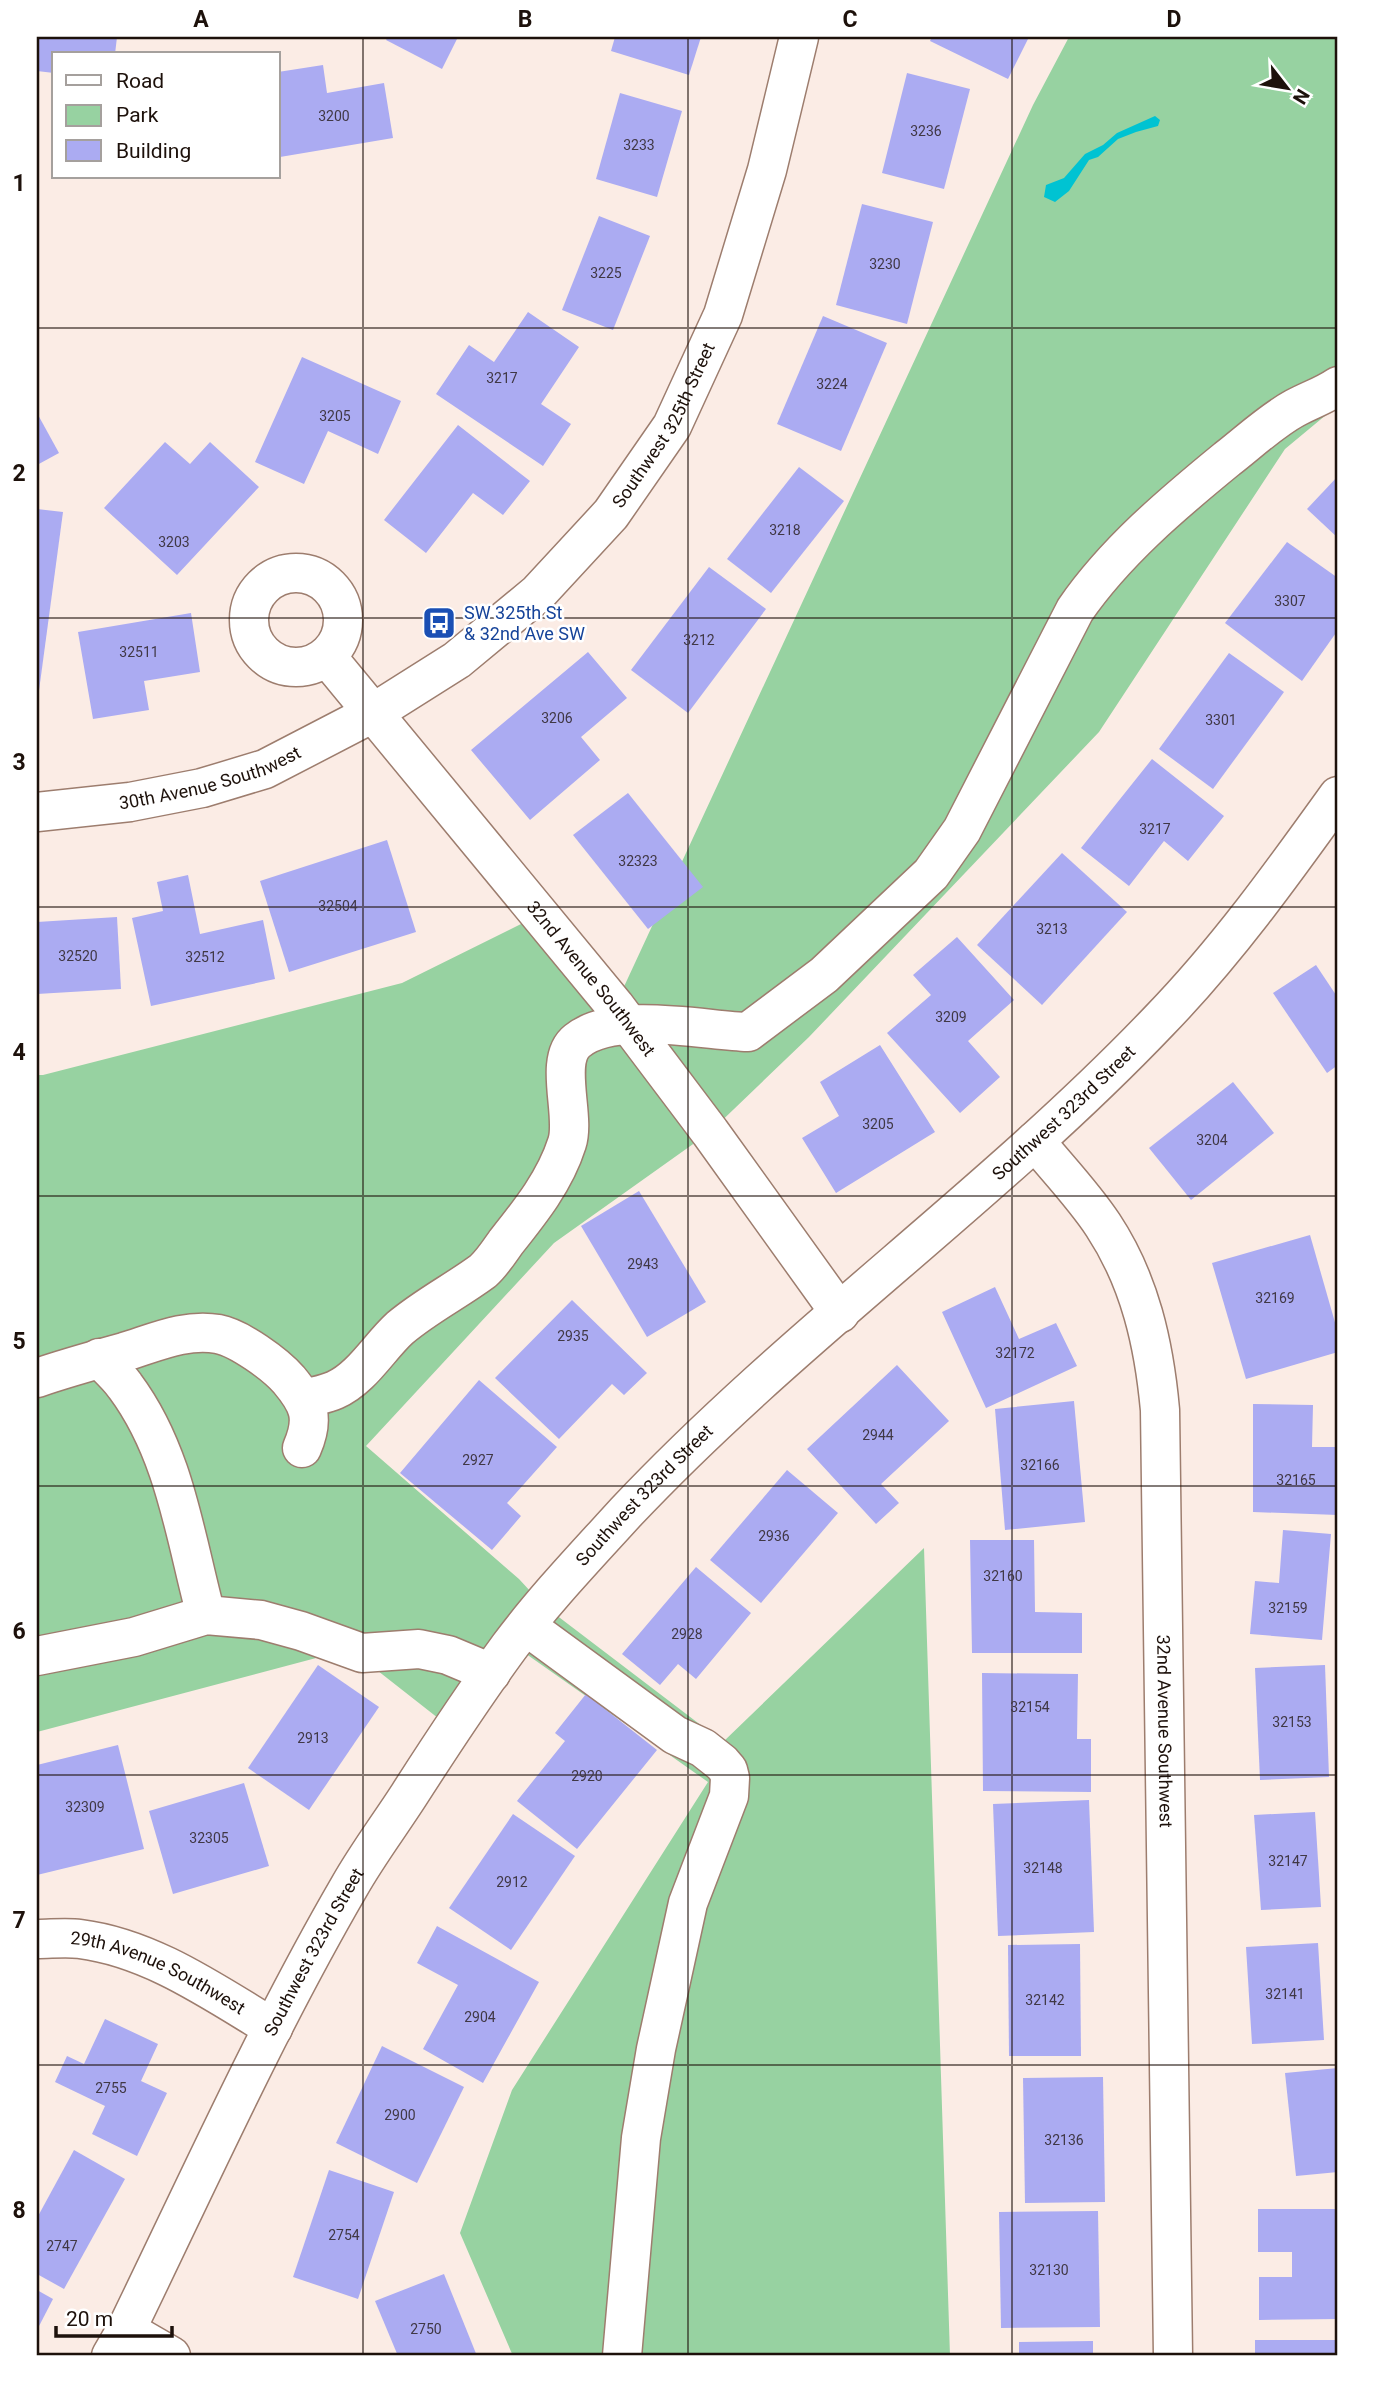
<svg xmlns="http://www.w3.org/2000/svg" width="1375" height="2393" font-family="Roboto,sans-serif">
	<style>
		.green { fill: #97d2a1 }
		.water { fill: #00c3d2 }
		.building { fill: #ababf2 }
		.lines { fill: none; stroke-linecap: round; stroke-linejoin: round }
		.minor-casing { stroke: #9d7d6e; stroke-width: 41 }
		.minor { stroke: #fff; stroke-width: 38 }
		.grid { fill: none; stroke: #1d110b; stroke-width: 2; stroke-opacity: 0.55 }
		.labels { text-anchor: middle; stroke-width: 5; stroke-linejoin: round; paint-order: stroke }
		.number-label { font-size: 14px; fill: #403845 }
		.street-label { font-size: 18px; fill: #1d110b; stroke: #fff }
		.transit-label { font-size: 18px; fill: #164399; stroke: #fff; text-anchor: start }
		.neatline { fill: none; stroke: #1d110b; stroke-width: 2.5 }
		.grid-label { font-size: 23px; text-anchor: middle; font-weight: bold; fill: #1d110b }
	</style>
	<rect width="100%" height="100%" fill="#fbece5"/>
	<path class="green" d="M1069 37H1338V405L1285 449 1099 732 809 1037 710 1132 554 1243 366 1446 519 1579 543 1605 723 1742 924 1548 950 2356H513L460 2233 512 2090 708 1782 512 1644 452 1729 350 1649 37 1732V1075H43L402 983 541 914 615 1006 1033 105Z"/>
	<path class="water" d="M1155 116 1160 120 1158 126 1136 132 1118 139 1098 157 1089 160 1069 191 1055 202 1044 197 1046 185 1064 178 1085 154 1103 145 1117 133Z"/>
	<g class="building">
		<path d="M37 37H117L115 54H54V73L37 71Z"/>
		<path d="M388 37H458L442 69 386 40Z"/>
		<path d="M615 37H701L689 75 611 51Z"/>
		<path d="M932 37H1029L1008 79 930 41Z"/>
		<path d="M323 65 327 93 384 83 393 138 280 157 278 72Z"/>
		<path d="M907 73 970 89 944 189 882 173Z"/>
		<path d="M620 93 682 111 657 197 596 179Z"/>
		<path d="M862 204 933 222 907 324 836 305Z"/>
		<path d="M599 216 650 236 613 330 562 310Z"/>
		<path d="M528 312 579 347 541 404 571 424 543 466 436 394 469 345 494 362Z"/>
		<path d="M823 316 887 343 841 451 777 424Z"/>
		<path d="M302 357 401 401 378 454 328 431 304 484 255 462Z"/>
		<path d="M37 413 59 453 37 465Z"/>
		<path d="M458 425 530 481 503 515 473 493 426 553 384 520Z"/>
		<path d="M165 442 190 464 210 442 259 487 177 575 104 508Z"/>
		<path d="M799 467 844 501 771 593 727 559Z"/>
		<path d="M1338 476V538L1307 509Z"/>
		<path d="M37 509 63 512 38 698H37Z"/>
		<path d="M1287 542 1338 578V630L1302 681 1225 623Z"/>
		<path d="M709 567 766 609 688 713 631 670Z"/>
		<path d="M191 613 200 672 144 681 149 710 93 719 78 632Z"/>
		<path d="M588 652 627 698 581 737 600 760 530 820 471 750Z"/>
		<path d="M1229 653 1284 692 1213 789 1159 749Z"/>
		<path d="M1152 759 1224 816 1188 861 1164 841 1129 886 1081 848Z"/>
		<path d="M628 793 703 887 648 929 573 835Z"/>
		<path d="M387 840 416 932 289 972 260 881Z"/>
		<path d="M1062 853 1127 912 1042 1005 977 945Z"/>
		<path d="M188 875 200 934 263 920 275 979 151 1006 132 918 163 911 157 882Z"/>
		<path d="M117 917 121 989 37 994V922Z"/>
		<path d="M957 937 1014 1000 968 1041 1000 1077 960 1113 887 1033 931 995 913 975Z"/>
		<path d="M1316 965 1338 998V1065L1327 1073 1273 993Z"/>
		<path d="M880 1045 935 1132 836 1193 802 1138 839 1116 820 1082Z"/>
		<path d="M1233 1082 1274 1133 1191 1200 1149 1148Z"/>
		<path d="M639 1191 706 1302 647 1337 581 1226Z"/>
		<path d="M1310 1235 1338 1333V1352L1246 1379 1212 1263Z"/>
		<path d="M995 1287 1019 1339 1056 1323 1077 1366 986 1408 942 1312Z"/>
		<path d="M572 1300 647 1373 624 1395 612 1384 559 1439 495 1378Z"/>
		<path d="M897 1365 949 1421 881 1484 899 1503 876 1524 807 1449Z"/>
		<path d="M479 1380 557 1447 507 1503 521 1516 492 1550 400 1473Z"/>
		<path d="M1074 1401 1085 1522 1005 1530 995 1409Z"/>
		<path d="M1253 1404 1313 1405 1312 1447H1338V1515L1253 1512Z"/>
		<path d="M787 1470 838 1513 761 1603 710 1560Z"/>
		<path d="M1283 1530 1331 1534 1322 1640 1250 1634 1255 1581 1279 1583Z"/>
		<path d="M970 1540H1034L1035 1612 1082 1613V1653H972Z"/>
		<path d="M696 1567 751 1613 696 1679 678 1664 660 1685 622 1654Z"/>
		<path d="M318 1665 379 1707 309 1810 248 1768Z"/>
		<path d="M1325 1665 1329 1777 1260 1780 1255 1668Z"/>
		<path d="M982 1673 1078 1674 1077 1739H1091V1792L983 1791Z"/>
		<path d="M586 1694 657 1750 577 1849 517 1801 565 1741 555 1733Z"/>
		<path d="M118 1745 144 1849 37 1875V1765Z"/>
		<path d="M244 1783 269 1866 173 1894 149 1811Z"/>
		<path d="M1089 1800 1094 1932 998 1936 993 1804Z"/>
		<path d="M1315 1812 1321 1907 1261 1910 1254 1815Z"/>
		<path d="M513 1814 575 1856 511 1950 449 1908Z"/>
		<path d="M437 1926 539 1982 483 2083 423 2049 458 1985 417 1963Z"/>
		<path d="M1318 1943 1324 2040 1252 2044 1246 1947Z"/>
		<path d="M1080 1944 1081 2056H1009L1008 1945Z"/>
		<path d="M105 2019 158 2044 141 2081 167 2093 137 2156 92 2134 105 2106 55 2082 67 2056 84 2064Z"/>
		<path d="M382 2046 464 2087 417 2183 336 2143Z"/>
		<path d="M1338 2068V2172L1296 2176 1285 2073Z"/>
		<path d="M1103 2077 1105 2202 1025 2203 1023 2078Z"/>
		<path d="M74 2150 125 2179 64 2289 37 2274V2218Z"/>
		<path d="M329 2170 394 2192 358 2299 293 2277Z"/>
		<path d="M1258 2209H1338V2319L1259 2320V2277H1292V2252H1258Z"/>
		<path d="M1098 2211 1100 2327 1001 2328 999 2212Z"/>
		<path d="M444 2274 477 2356H398L375 2301Z"/>
		<path d="M37 2290 53 2299 37 2330Z"/>
		<rect x="1255" y="2340" width="83" height="16"/>
		<path d="M1093 2341V2356H1019V2342Z"/>
	</g>
	<g class="lines">
		<defs>
			<g id="minor">
				<circle cx="296" cy="620" r="47"/>
				<path id="s1" d="M327 657 615 1006 710 1132 840 1313"/>
				<path id="s2" d="M37 812 130 802 202 788 265 769 373 713 457 660 538 593 611 514 672 426 723 315 767 170 799 37"/>
				<path id="s3" d="M1035 1141C1058 1169 1084 1196 1103 1225 1140 1281 1154 1344 1160 1410L1173 2356"/>
				<path d="M99 1358C108 1367 118 1376 125 1386 175 1453 185 1537 206 1615"/>
				<path d="M37 1378C66 1368 95 1360 124 1352 154 1343 186 1328 218 1334 239 1338 275 1364 289 1380 309 1404 315 1418 302 1448"/>
				<path d="M305 1399C315 1396 326 1394 335 1390 362 1378 379 1347 400 1328 426 1306 456 1291 483 1271 492 1263 499 1252 506 1242 530 1212 555 1181 567 1143 576 1116 553 1060 577 1041 614 1011 701 1030 748 1032L824 975 931 874 962 830 1075 610C1115 552 1172 504 1227 459 1249 442 1271 421 1295 408 1310 400 1325 395 1338 386"/>
				<path d="M526 1626 675 1735 703 1748 722 1763 728 1770 730 1778 729 1796 688 1903 656 2049 641 2138 622 2356"/>
				<path d="M37 1656 134 1637 206 1615 261 1620 301 1631 362 1653 419 1649 448 1655 491 1673"/>
				<path id="s4" d="M37 1939C51 1939 66 1937 80 1939 151 1948 213 1992 273 2028"/>
				<path d="M126 2330 171 2356"/>
				<path id="s5" d="M111 2356 126 2330C198 2182 266 2030 349 1887 367 1855 389 1826 409 1795 441 1745 474 1695 509 1647 544 1600 586 1556 626 1512 792 1336 992 1196 1159 1021 1226 952 1282 874 1338 796"/>
			</g>
		</defs>
		<use href="#minor" class="minor-casing"/>
		<use href="#minor" class="minor"/>
	</g>
	<path class="grid" d="M363 37V2356M688 37V2356M1012 37V2356M37 328H1338M37 618H1338M37 907H1338M37 1196H1338M37 1486H1338M37 1775H1338M37 2065H1338"/>
	<defs>
		<symbol id="bus-square" viewBox="-11 -11 22 22"><rect x="-9" y="-9" width="18" height="18" rx="4" fill="#1a4fb4" stroke="#fff"/><path d="M-5-6H5V4H4V6H2V4H-2V6H-4V4H-5ZM-3.5-4V0h7V-4ZM-3.5 1.2v1.5H-2V1.2ZM2 1.2v1.5H3.5V1.2Z" fill="#fff"/></symbol>
	</defs>
	<g fill-rule="evenodd">
		<use href="#bus-square" x="420" y="604" width="38" height="38"/>
	</g>
	<g class="labels">
		<g class="number-label">
			<text x="334" y="121">3200</text>
			<text x="926" y="136">3236</text>
			<text x="639" y="150">3233</text>
			<text x="885" y="269">3230</text>
			<text x="606" y="278">3225</text>
			<text x="502" y="383">3217</text>
			<text x="832" y="389">3224</text>
			<text x="335" y="421">3205</text>
			<text x="785" y="535">3218</text>
			<text x="174" y="547">3203</text>
			<text x="1290" y="606">3307</text>
			<text x="699" y="645">3212</text>
			<text x="139" y="657">32511</text>
			<text x="557" y="723">3206</text>
			<text x="1221" y="725">3301</text>
			<text x="1155" y="834">3217</text>
			<text x="638" y="866">32323</text>
			<text x="338" y="911">32504</text>
			<text x="1052" y="934">3213</text>
			<text x="78" y="961">32520</text>
			<text x="205" y="962">32512</text>
			<text x="951" y="1022">3209</text>
			<text x="878" y="1129">3205</text>
			<text x="1212" y="1145">3204</text>
			<text x="643" y="1269">2943</text>
			<text x="1275" y="1303">32169</text>
			<text x="573" y="1341">2935</text>
			<text x="1015" y="1358">32172</text>
			<text x="878" y="1440">2944</text>
			<text x="478" y="1465">2927</text>
			<text x="1040" y="1470">32166</text>
			<text x="1296" y="1485">32165</text>
			<text x="774" y="1541">2936</text>
			<text x="1003" y="1581">32160</text>
			<text x="1288" y="1613">32159</text>
			<text x="687" y="1639">2928</text>
			<text x="1030" y="1712">32154</text>
			<text x="1292" y="1727">32153</text>
			<text x="313" y="1743">2913</text>
			<text x="587" y="1781">2920</text>
			<text x="85" y="1812">32309</text>
			<text x="209" y="1843">32305</text>
			<text x="1288" y="1866">32147</text>
			<text x="1043" y="1873">32148</text>
			<text x="512" y="1887">2912</text>
			<text x="1285" y="1999">32141</text>
			<text x="1045" y="2005">32142</text>
			<text x="480" y="2022">2904</text>
			<text x="111" y="2093">2755</text>
			<text x="400" y="2120">2900</text>
			<text x="1064" y="2145">32136</text>
			<text x="344" y="2240">2754</text>
			<text x="62" y="2251">2747</text>
			<text x="1049" y="2275">32130</text>
			<text x="426" y="2334">2750</text>
		</g>
		<g class="street-label">
			<text dy="6" stroke="none"><textPath href="#s2" startOffset="770">Southwest 325th Street</textPath></text>
			<text dy="6" stroke="none"><textPath href="#s2" startOffset="177">30th Avenue Southwest</textPath></text>
			<text dy="6" stroke="none"><textPath href="#s1" startOffset="416">32nd Avenue Southwest</textPath></text>
			<text dy="6" stroke="none"><textPath href="#s5" startOffset="1586">Southwest 323rd Street</textPath></text>
			<text dy="6" stroke="none"><textPath href="#s5" startOffset="1018">Southwest 323rd Street</textPath></text>
			<text dy="6" stroke="none"><textPath href="#s3" startOffset="625">32nd Avenue Southwest</textPath></text>
			<text dy="6" stroke="none"><textPath href="#s5" startOffset="452">Southwest 323rd Street</textPath></text>
			<text dy="6" stroke="none"><textPath href="#s4" startOffset="128">29th Avenue Southwest</textPath></text>
		</g>
		<g class="transit-label">
			<text x="464" y="619">SW 325th St<tspan x="464" dy="21">&amp; 32nd Ave SW</tspan></text>
		</g>
	</g>
	<rect width="1375" height="2393" fill="none" stroke="#ffffff" stroke-width="77"/>
	<rect x="52" y="52" width="228" height="126" fill="#ffffff" stroke="#a5a09d" stroke-width="2"/>
	<rect x="66" y="75" width="35" height="10" fill="#ffffff" stroke="#a5a09d" stroke-width="2"/>
	<text x="116" y="88" font-size="21" fill="#1d110b">Road</text>
	<rect x="66" y="105" width="35" height="21" fill="#97d2a1" stroke="#a5a09d" stroke-width="2"/>
	<text x="116" y="122" font-size="21" fill="#1d110b">Park</text>
	<rect x="66" y="140" width="35" height="21" fill="#ababf2" stroke="#a5a09d" stroke-width="2"/>
	<text x="116" y="158" font-size="21" fill="#1d110b">Building</text>
	<g transform="translate(1287 88) rotate(121)" stroke="#ffffff" stroke-width="5" paint-order="stroke">
	<path d="M0-5L12 26L0 18L-12 26Z" fill="#1d110b"/>
	<text y="-10" font-size="19" font-weight="bold" text-anchor="middle" fill="#1d110b">N</text>
	</g>
	<path d="M56 2326v10h116v-10" fill="none" stroke="#1d110b" stroke-width="3.5"/>
	<text x="66" y="2326" font-size="21" fill="#1d110b" stroke="#ffffff" stroke-width="5" paint-order="stroke">20 m</text>
	<rect x="38" y="38" width="1298" height="2316" class="neatline"/>
	<g class="grid-label">
		<text x="201" y="27">A</text>
		<text x="525" y="27">B</text>
		<text x="850" y="27">C</text>
		<text x="1174" y="27">D</text>
		<text x="19" y="191">1</text>
		<text x="19" y="481">2</text>
		<text x="19" y="770">3</text>
		<text x="19" y="1060">4</text>
		<text x="19" y="1349">5</text>
		<text x="19" y="1639">6</text>
		<text x="19" y="1928">7</text>
		<text x="19" y="2218">8</text>
	</g>
</svg>
